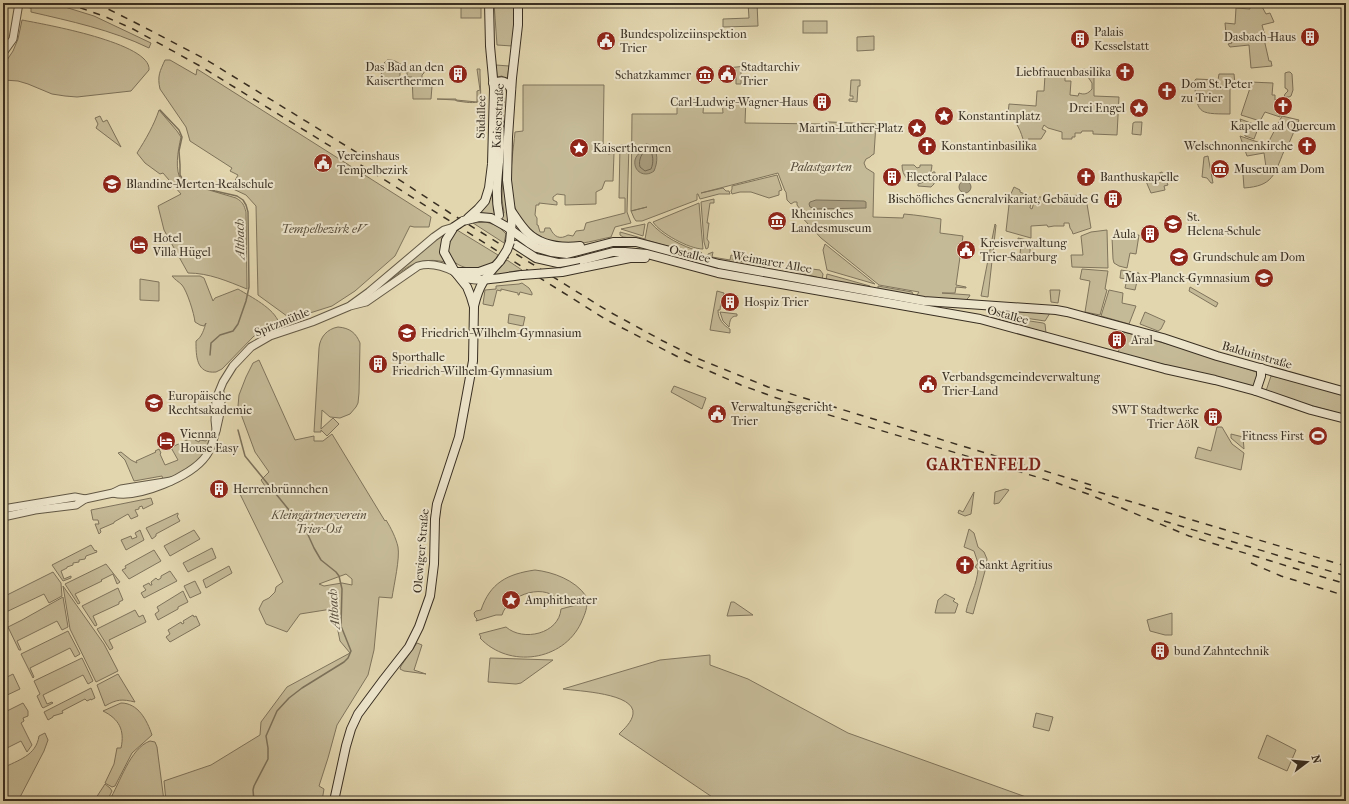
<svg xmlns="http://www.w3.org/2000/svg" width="1349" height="804" font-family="'IM FELL French Canon',serif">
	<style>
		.green { fill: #c5ba97; stroke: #7f745c; fill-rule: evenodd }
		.water { fill: #a99d7f; stroke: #7c715a }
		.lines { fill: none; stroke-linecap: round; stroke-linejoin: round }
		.shore { stroke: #716650; stroke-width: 1 }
		.stream { stroke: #7c715a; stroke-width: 1.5 }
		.tertiary-casing { stroke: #635945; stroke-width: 9 }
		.secondary-casing { stroke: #392f22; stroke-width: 10 }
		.tertiary { stroke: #ece4cb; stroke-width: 7 }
		.secondary { stroke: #ece4cb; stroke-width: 8 }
		.rail { stroke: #392f22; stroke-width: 1.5; stroke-dasharray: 7 7; stroke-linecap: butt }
		.secondary-bridge-casing { stroke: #392f22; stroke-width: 10; stroke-linecap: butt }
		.secondary-bridge { stroke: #ece4cb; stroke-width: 8 }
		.labels { text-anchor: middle; stroke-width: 4; stroke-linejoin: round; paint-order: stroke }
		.poi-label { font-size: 12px; fill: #392f22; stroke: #ece4cb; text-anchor: start }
		.street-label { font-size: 12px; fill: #392f22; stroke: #ece4cb }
		.park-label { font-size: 12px; font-style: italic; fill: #554b39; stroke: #ece4cb }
		.water-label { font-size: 13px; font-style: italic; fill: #554a39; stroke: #ece4cb }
		.district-label { font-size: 16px; font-weight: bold; letter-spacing: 1px; fill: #7a1f14; stroke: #ece4cb }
	</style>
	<rect width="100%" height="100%" fill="#e2d6af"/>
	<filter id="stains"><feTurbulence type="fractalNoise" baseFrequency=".005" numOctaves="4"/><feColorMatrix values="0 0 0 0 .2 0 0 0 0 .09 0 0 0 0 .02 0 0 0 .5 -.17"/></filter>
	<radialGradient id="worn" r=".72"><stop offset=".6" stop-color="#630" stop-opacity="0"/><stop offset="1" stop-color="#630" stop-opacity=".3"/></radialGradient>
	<g class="green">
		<path d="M26 3H52L94 16 151 43 149 48C112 30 70 21 31 12V8L25 7Z"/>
		<rect x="461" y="3" width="20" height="15"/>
		<path d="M494 3H515V25L512 46 497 45Z"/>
		<path d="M748 3H757L758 26 723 27V19L749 18Z"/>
		<path d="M1249 3H1260L1266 14 1270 13 1274 22 1262 25 1265 36 1231 39 1230 34H1226L1225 23 1235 24 1236 8 1250 9Z"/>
		<path d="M22 20C43 24 152 43 149 70L131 91 77 97 65 96 52 94 28 84 18 81 4 80 5 63 13 51 18 39Z"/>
		<rect x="803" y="21" width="24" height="12"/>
		<path d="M874 36V50L857 51V37Z"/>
		<path d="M1264 39 1269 61H1271L1272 66 1251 68 1249 45 1230 47 1228 44 1232 43 1231 42Z"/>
		<path d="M165 60H170L196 75 197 69 431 217 429 227H414L410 226 395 256 355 291 332 306 291 319 258 295 256 206 246 195 231 188 238 175 230 171 232 168 190 141 186 127 160 89C157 76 160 71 165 60Z"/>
		<path d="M387 60C395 60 395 61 402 65 407 68 416 67 422 66L424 69V73L422 75V85L432 86 431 99H413L412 77H407V72H400V79H380L384 63Z"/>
		<path d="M496 65 509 66 507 80 502 76 497 77Z"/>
		<path d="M746 66V70H741V84H736V70H728L727 68Z"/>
		<path d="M477 69H480V74L481 101C474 104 465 102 457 101L455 100 437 99H456V100L477 102V91L480 90Z"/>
		<path d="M1082 69 1094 70V96L1119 97 1117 135 1093 134V131H1082L1081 133H1075V137H1072V139H1062V132L1048 128 1044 125 1042 129 1046 131 1041 139H1028V143H1024C1021 131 1017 122 1008 114L1009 104 1036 106 1037 91H1044L1045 75H1065V81H1071L1070 95 1078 96 1079 93C1084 95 1088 94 1092 89V83L1088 77 1082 76Z"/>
		<path d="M1288 72H1290L1292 74 1293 90 1291 96 1289 97H1284L1285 94 1288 91 1287 89 1285 88V73Z"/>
		<path d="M1219 74H1234L1235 84H1230V114C1196 114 1198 113 1194 81L1196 79 1218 80Z"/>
		<path d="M851 80H860V86H858L857 102 849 101V99H853V96H850Z"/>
		<path d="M1250 82 1273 83 1272 95H1275V100L1281 101 1280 117 1265 112 1260 121 1241 115 1250 88Z"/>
		<path d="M498 84 505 86 504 107 502 109 499 108Z"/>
		<path d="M523 85H604L603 151 607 152 608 154 614 153 613 181H605L602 189 596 192V204L565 205V195L557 194 553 197V200L557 202V205L539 203V205H536L535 215 537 218V225H538L540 232H544L545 228H550C554 237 560 240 568 235L573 236 576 231 584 230 586 223 625 213V198H619L620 145H629L627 212 631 223 615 227 611 237C596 240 581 245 565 244 555 244 545 239 536 234 501 213 512 165 515 132L523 131Z"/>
		<path d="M740 97H746L745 123 825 124V122H830L876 124 874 154 872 155 870 157 866 159 864 163 866 168 874 173 873 217 903 218 904 214C917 215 929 217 941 219L940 233 963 236 956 285 966 287V288L956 287 955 293H942L970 295 969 297 966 300H933L878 290V286L912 292 914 296 917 295 919 292 879 285 821 238 797 212 800 209 797 205V202H794L791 204 787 200 786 192 785 191 778 173 701 193 723 188 726 191H729L730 194H719L700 199 698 194H697V200L642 221H636L634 218 631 211 647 207 631 211 632 114H677V100H704L703 113H723L722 100 740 101Z"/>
		<path d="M159 110 177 131 181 137C178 151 174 170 182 182L236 198C243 202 244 205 246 212L247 289C227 281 209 273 188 273L164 230 158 206 181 194 163 173 160 174 145 163 137 153C146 139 154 125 159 110Z"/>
		<path d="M100 116 103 122 107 120 121 147 96 128 98 124 95 118Z"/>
		<path d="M1282 116 1299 120 1286 150 1268 143Z"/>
		<path d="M1240 119 1259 126 1254 139 1245 136Z"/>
		<path d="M1135 122H1142L1141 135 1132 134 1133 123Z"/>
		<path d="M1240 136 1284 151C1274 175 1273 186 1244 188L1243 174 1246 173V172L1266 167 1264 153 1247 156Z"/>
		<path d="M1208 156 1213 183H1211L1207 178 1202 177 1204 157Z"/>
		<path d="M902 165H914L917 168 920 167V165H932C931 189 902 188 902 165Z"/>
		<path d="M503 170 508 221 507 222 491 214 480 213 493 186 497 215 504 213 502 199Z"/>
		<path d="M933 172H935L934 184 931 187 918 186V184L927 181 931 176Z"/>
		<path d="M1162 172 1168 185 1164 186 1165 190 1151 193 1145 179Z"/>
		<path d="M777 175 782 190 779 191V195L769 198 751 192H740L732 194 731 191 732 189V186Z"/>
		<path d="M1014 187 1020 190V192L1032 197 1030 208 1032 209 1035 199H1038L1039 197H1045V199L1063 196 1082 195 1083 199 1086 198 1091 228 1073 234 1072 231 1070 228 1069 223H1064V226H1054L1048 227 1047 225 1031 226V238L1006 231 1010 196Z"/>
		<path d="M714 199V203H710L707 223H709L707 239 709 242 708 248 706 249 704 242 701 202Z"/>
		<path d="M699 203 703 249C689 249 660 233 653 222Z"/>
		<path d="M486 222 498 226 506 234 504 243 473 223Z"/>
		<path d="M650 222C663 237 682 246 701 252L702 254 701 256 646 240 623 237 620 235V232L645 239 648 223Z"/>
		<path d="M645 224 643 236 621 229Z"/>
		<path d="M995 224 996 225 988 297 981 296Z"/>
		<path d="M457 230 498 255C484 281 437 266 450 240 452 236 453 233 457 230Z"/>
		<path d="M1107 230 1108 268 1072 267 1071 255H1083L1081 236 1091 232Z"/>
		<path d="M1130 234V236L1139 235 1136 254 1130 253 1127 268 1119 266 1114 263 1113 259 1112 237 1119 236 1120 237H1123V235Z"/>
		<path d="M441 235 443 237C440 246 441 252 445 262 411 254 397 277 372 295L370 293Z"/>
		<path d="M1018 238 1032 241 1042 239V247L1030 248V255H1020L1021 243 1018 242Z"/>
		<path d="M825 244 875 284 827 270 823 250Z"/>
		<path d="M713 252 712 257 730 260 731 255 734 256 733 260 744 262 745 258 763 262 765 263V267L763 268 710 259 708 257V254Z"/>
		<path d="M507 260 522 270 509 272V273L494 275 498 268 499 269Z"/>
		<path d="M796 267 820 270 823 274 822 280C815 274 802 277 796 270Z"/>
		<path d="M1082 269 1108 271 1105 289 1107 290 1100 315 1085 312 1090 281 1080 279Z"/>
		<path d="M1121 270 1139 273 1135 290 1125 288 1127 279 1120 278Z"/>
		<path d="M827 274 870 286V289L826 280Z"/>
		<path d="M172 276H200L204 278 213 301 215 298 238 289C251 297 274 308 279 323L254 336 222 369 216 372C196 374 196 356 196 341 202 337 204 329 206 323L204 326 200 325 195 322C194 313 187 291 182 285 178 281 175 280 172 276Z"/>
		<path d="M140 279 159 282V301L140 300Z"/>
		<path d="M522 283 529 288 532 293V295L520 292 519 295H518V293L501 289V291L497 290 493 306 483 304 485 290 496 289V286L519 284Z"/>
		<path d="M1190 287 1218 303 1216 307 1189 291Z"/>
		<path d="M1050 290H1060L1058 303 1051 302Z"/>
		<path d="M1109 290 1123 293 1122 303 1136 306 1129 324 1101 316Z"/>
		<path d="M717 291 724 293 723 300H721L720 310H718C718 319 723 325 730 329V333L710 330Z"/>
		<path d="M998 311 1049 313H1050L1045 321 998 314Z"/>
		<path d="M720 312 737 314V316C730 316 730 321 729 327L723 321Z"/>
		<path d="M1145 312 1165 321 1161 329 1158 331 1140 324Z"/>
		<path d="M509 314 525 317 523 326 508 323Z"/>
		<path d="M997 316 1043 323 1045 324 1046 333 997 319Z"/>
		<path d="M338 327C350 328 356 333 360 343L359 393 358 403 356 407 350 414 340 418 330 417 322 410 321 429 333 418 339 424 327 436 321 430V432H314L319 348C320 337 327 329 338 327Z"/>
		<path d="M1124 332 1204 354 1259 373 1254 387 1118 353Z"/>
		<path d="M259 360 295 440 314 436V441H323L332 434 385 521 386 520C391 528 396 538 398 547 400 559 394 584 392 598L379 597 374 650 368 675 337 725 328 758 319 786 324 789 322 801H166L164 781 211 765 260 735 261 722 287 687 350 653 340 641 337 626 338 608 300 614 287 632 266 624 259 609 263 601 269 598 275 592 276 587 283 582 240 494 269 492 261 480 269 472 255 452 238 406 239 395 246 377 253 363ZM346 574 352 579V585L342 583 324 586 319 584Z"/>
		<path d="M1271 376 1286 379 1346 395V415L1294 401 1266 391Z"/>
		<path d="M674 386 706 398 702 409 671 392Z"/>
		<path d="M1217 427H1222L1232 444 1244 453 1241 470 1195 458 1198 447 1211 451Z"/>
		<path d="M1231 434 1243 437 1244 449 1231 438Z"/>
		<path d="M196 436 195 440 199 442 200 440 206 441 208 436H211C205 461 186 472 163 480L162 476 134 481 125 460 118 453 121 452 131 460 137 463 136 461 156 452 155 451 159 449 161 453 160 454 165 465 178 460 169 444 173 443 174 446Z"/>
		<path d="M1005 489 1009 490 999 503 994 504 995 492Z"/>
		<path d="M974 492 971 514 965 516 958 513 959 510 963 512Z"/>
		<path d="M151 498 153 504 143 509 142 506 139 507V509L135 510 138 516 131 519 128 514 114 522V523L100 529 101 532 99 534 95 524H99L98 520H93L91 510Z"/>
		<path d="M178 513V515L177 516 180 521 156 534V536L152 539 146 528Z"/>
		<path d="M969 529 974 533 978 547 984 552 987 559 985 571 973 614 966 612C969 597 977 585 978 569L975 567 978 563 974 551 964 547Z"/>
		<path d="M140 530 144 540 126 550 121 540 131 536 132 539 137 537 135 533Z"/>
		<path d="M194 530 200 539 170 556 164 546Z"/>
		<path d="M91 545 95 551 96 550 97 552 86 556 85 559 79 560V562L73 563V565L67 567V568L61 571 64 579 71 576V578L63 581 52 565Z"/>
		<path d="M212 548 216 558 188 572 183 563Z"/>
		<path d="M154 550 161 561 129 579 122 570 126 568 125 566Z"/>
		<path d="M106 564 120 582 117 584 113 574 101 580 102 581 75 594 80 603 78 604 65 584Z"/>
		<path d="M229 566 232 573 206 588 203 580Z"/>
		<path d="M535 570C553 572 575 580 586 596L560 603C548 581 508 594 502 615H496L476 621 477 619 475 617 474 613 476 611 481 610C490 583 507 574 535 570Z"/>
		<path d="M170 571 177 581 144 598 141 593 146 590 143 586 149 583 150 585H152L151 582 156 578 158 580 161 578V576Z"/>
		<path d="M53 572 61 583 62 596 49 603 44 594 4 613 8 622 6 624 3 618V597Z"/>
		<path d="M195 581 201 593 190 598 184 586Z"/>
		<path d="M63 586 104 644 118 671 96 682 70 629Z"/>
		<path d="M118 588 123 600 119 602V604L93 616 97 625 95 626 82 606Z"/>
		<path d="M183 591 188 602 178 607V609L158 620 155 614 159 611 157 607Z"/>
		<path d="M945 594 955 599 953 601 958 604 955 613H935L938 600Z"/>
		<path d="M63 597 68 627 62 630 57 621 17 641 21 650H19L8 627 22 620Z"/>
		<path d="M587 602C587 610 584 616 581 623 563 661 509 669 480 638L481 637 479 634 506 627C523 642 559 634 561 609Z"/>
		<path d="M731 602H734L753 615 727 616Z"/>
		<path d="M135 610 139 617 143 615 146 622 109 640 113 648 110 650 97 629Z"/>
		<path d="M1172 613V635H1165L1150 631 1147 620Z"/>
		<path d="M193 615 194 617 196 616 200 625 170 642 169 641 166 637 170 634 168 630 181 622 182 624 184 623 183 621Z"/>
		<path d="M68 631 80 654 75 657 70 648 30 668 34 677 33 678 21 654Z"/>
		<path d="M417 643 422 645 414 670 426 674 404 671 400 669 401 666Z"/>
		<path d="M710 655V665L748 679 848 733 1026 797 1079 801H718L619 734C624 729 632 722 633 714 636 693 577 691 563 689L660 660Z"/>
		<path d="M82 658 93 681 88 684 83 675 43 695 47 704 52 702 53 703 43 708 42 707 37 696 40 694 34 681Z"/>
		<path d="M490 658 553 660 521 683 516 684 488 682Z"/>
		<path d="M13 674 20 689 3 697V679Z"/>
		<path d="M118 674 135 702C122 699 117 699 105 706L97 685Z"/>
		<path d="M91 688 95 698 91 700V699L87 701 85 699 62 711 63 713 53 716V717L48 720 44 712Z"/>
		<path d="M23 703 28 711V716L23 718 24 721 21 723 32 745 27 752 21 741 3 750V713Z"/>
		<path d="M121 703C138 703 147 720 152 735L132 753 117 782 115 786 112 787 105 783 114 764 117 748H121C125 730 119 719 103 711Z"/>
		<path d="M1036 713 1053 717 1049 731 1033 727Z"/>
		<path d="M45 733 48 740 44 751 18 801H3V768C18 760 36 756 39 736Z"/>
		<path d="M1267 735 1296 750 1287 771 1258 758Z"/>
		<path d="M150 741 155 742 157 747 164 801H109C120 783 130 748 150 741Z"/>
		<path d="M105 784 110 788 112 791 107 801H94Z"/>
	</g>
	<g class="water">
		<path d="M646 144 652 145C658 152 658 162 654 171 645 178 633 172 635 160 636 156 638 155 640 152 642 148 643 146 646 144Z"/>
		<circle cx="965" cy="187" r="6"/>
		<path d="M816 200 864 201 866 202V208L816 209 810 207 809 204 810 202Z"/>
	</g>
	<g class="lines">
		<path class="shore" d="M648 148 650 149C653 155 654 162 651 169L645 171 640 167C638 160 642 152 648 148Z"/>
		<g class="stream">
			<path d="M160 110 179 130 182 137 179 151 180 165V175L183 180 215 191 237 196 243 200 246 205 248 212 249 287 246 301 238 324 233 331 220 335 211 343 210 355"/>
			<path d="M238 430 245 456 289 510 304 526 314 548 321 560 336 572 339 576 342 589 341 626 351 651 348 658 344 662 302 688 289 698 277 711 266 736 268 748V759L254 786 253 790 254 801"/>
		</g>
		<defs>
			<g id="tertiary">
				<path d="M3 53 13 39 19 3"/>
				<path d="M351 305 369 292 434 237 444 230 454 227"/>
				<path d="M216 430 215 420 216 399 223 382 233 366 251 347 270 336 312 322 350 306 366 302 418 266C431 262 443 266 455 272"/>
				<path d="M113 493C138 499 191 477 206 456 212 448 213 440 216 431 219 417 223 406 220 392"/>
				<path d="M3 509 75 497 85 499"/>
				<path d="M3 517 35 510 76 505 85 499 113 493 121 489 171 481"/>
			</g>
			<g id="secondary">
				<path d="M493 83C502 80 506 80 511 89"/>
				<path d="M498 107C499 121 500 135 500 148 499 171 494 192 499 215"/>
				<path d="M512 212C516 218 521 226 527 232 541 246 561 248 580 246"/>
				<path d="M468 218 478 209 485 201 489 188 492 164 494 89 490 46 489 3"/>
				<path d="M463 221 479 217 491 218 507 227 529 243 537 248 551 252 567 254 613 242H636L719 264 924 301 1056 310 1067 312 1163 338 1217 356 1346 392"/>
				<path d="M510 242 512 220 507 180 508 137 512 78 518 25V3"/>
				<path d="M516 245 536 258 558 263 575 262 613 252H625L647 254 718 273 980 319 1165 369 1215 380 1256 391 1311 410 1346 419"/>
				<path d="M581 268 630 258H645"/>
				<path d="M455 272H479L493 267"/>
				<path d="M457 274C475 285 502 277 522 275"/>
				<path d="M474 306C479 285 485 277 500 261"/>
				<path d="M1256 391 1261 376V368"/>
				<path d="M334 801 346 746 351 729 358 714 384 679 409 647 419 627 430 596 434 564 435 519 437 504 459 437 473 361 474 307 471 297 467 287 455 272 444 252 446 240 454 227"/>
			</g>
		</defs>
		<use href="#tertiary" class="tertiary-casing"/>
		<use href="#secondary" class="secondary-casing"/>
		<use href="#tertiary" class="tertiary"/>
		<use href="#secondary" class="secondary"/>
		<g class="rail">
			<path d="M67 3 106 17 133 29 200 66 369 170 605 319 684 360 741 385 774 397 819 412 1057 483 1088 494 1189 536 1346 584"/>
			<path d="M96 3 136 23 205 59 369 160 450 213 608 311 663 341 699 359 768 387 1091 485"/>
			<path d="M1085 488 1346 566"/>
			<path d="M1164 521 1346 576"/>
			<path d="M1251 563 1281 576 1346 596"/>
		</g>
		<defs>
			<g id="secondary-bridge">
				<path d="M454 227 463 221"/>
				<path d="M500 261 507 250 510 242"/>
				<path d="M522 275 562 272 581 268"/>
			</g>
		</defs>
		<use href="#secondary-bridge" class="secondary-bridge-casing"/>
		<use href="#secondary-bridge" class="secondary-bridge"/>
	</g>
	<defs>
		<symbol id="building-disc" viewBox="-11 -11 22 22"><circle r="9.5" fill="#8f2418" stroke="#ece4cb"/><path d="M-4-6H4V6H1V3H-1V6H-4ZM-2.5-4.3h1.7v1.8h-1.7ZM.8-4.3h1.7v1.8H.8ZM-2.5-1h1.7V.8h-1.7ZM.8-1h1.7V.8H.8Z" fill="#fff"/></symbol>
		<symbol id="civic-disc" viewBox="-11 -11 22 22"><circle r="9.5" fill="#8f2418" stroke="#ece4cb"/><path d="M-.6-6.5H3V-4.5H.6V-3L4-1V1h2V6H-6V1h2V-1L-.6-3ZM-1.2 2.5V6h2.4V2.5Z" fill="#fff"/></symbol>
		<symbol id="church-disc" viewBox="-11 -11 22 22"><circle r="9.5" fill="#8f2418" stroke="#ece4cb"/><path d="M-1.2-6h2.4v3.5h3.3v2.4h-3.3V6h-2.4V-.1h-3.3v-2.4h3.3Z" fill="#fff"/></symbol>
		<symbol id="museum-disc" viewBox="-11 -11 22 22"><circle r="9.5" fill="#8f2418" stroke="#ece4cb"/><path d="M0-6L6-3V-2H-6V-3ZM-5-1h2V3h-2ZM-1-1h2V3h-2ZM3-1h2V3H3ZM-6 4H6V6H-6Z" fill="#fff"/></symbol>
		<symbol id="sight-disc" viewBox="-11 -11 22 22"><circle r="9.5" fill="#8f2418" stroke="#ece4cb"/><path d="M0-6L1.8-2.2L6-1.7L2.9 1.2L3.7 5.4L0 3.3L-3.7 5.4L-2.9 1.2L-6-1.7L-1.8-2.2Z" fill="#fff"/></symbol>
		<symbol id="school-disc" viewBox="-11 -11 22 22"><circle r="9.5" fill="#8f2418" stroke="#ece4cb"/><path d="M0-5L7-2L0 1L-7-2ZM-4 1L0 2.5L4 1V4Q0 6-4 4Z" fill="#fff"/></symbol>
		<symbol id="hotel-disc" viewBox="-11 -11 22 22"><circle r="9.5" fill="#8f2418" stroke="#ece4cb"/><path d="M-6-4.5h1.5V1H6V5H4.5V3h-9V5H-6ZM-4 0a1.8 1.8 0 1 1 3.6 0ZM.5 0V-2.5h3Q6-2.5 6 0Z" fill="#fff"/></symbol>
		<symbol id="university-disc" viewBox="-11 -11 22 22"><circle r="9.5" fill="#8f2418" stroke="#ece4cb"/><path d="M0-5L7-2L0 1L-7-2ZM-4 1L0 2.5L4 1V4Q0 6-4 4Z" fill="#fff"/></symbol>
		<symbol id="stadium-disc" viewBox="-11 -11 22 22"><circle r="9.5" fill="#8f2418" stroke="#ece4cb"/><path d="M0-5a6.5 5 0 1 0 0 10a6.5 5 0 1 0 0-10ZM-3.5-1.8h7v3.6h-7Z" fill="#fff"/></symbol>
	</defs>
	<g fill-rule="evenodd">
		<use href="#building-disc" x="1299" y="26" width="22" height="22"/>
		<use href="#building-disc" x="1069" y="28" width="22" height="22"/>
		<use href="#civic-disc" x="595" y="30" width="22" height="22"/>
		<use href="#church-disc" x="1114" y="61" width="22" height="22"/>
		<use href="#building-disc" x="447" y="63" width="22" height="22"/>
		<use href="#civic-disc" x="716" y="63" width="22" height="22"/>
		<use href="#museum-disc" x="694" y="64" width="22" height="22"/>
		<use href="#church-disc" x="1156" y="80" width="22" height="22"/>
		<use href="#building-disc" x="811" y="91" width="22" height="22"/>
		<use href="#church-disc" x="1272" y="95" width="22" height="22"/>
		<use href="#sight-disc" x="1128" y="97" width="22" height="22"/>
		<use href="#sight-disc" x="933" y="105" width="22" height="22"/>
		<use href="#sight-disc" x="906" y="117" width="22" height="22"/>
		<use href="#church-disc" x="916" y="135" width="22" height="22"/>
		<use href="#church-disc" x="1296" y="135" width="22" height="22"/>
		<use href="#sight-disc" x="568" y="137" width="22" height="22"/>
		<use href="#civic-disc" x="312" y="152" width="22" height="22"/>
		<use href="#museum-disc" x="1209" y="158" width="22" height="22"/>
		<use href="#building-disc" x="881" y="166" width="22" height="22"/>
		<use href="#church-disc" x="1075" y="166" width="22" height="22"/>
		<use href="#school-disc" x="101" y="173" width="22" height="22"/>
		<use href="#building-disc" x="1102" y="188" width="22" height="22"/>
		<use href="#museum-disc" x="766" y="210" width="22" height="22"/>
		<use href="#school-disc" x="1162" y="213" width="22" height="22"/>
		<use href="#building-disc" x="1139" y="223" width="22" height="22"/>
		<use href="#hotel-disc" x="128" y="234" width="22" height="22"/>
		<use href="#civic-disc" x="955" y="239" width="22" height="22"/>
		<use href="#school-disc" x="1168" y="246" width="22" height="22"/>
		<use href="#school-disc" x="1253" y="267" width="22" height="22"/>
		<use href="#building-disc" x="719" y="291" width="22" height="22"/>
		<use href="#school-disc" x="396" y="322" width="22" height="22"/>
		<use href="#building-disc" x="1106" y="329" width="22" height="22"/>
		<use href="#building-disc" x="367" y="353" width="22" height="22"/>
		<use href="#civic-disc" x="917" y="373" width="22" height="22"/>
		<use href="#university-disc" x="143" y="392" width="22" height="22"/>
		<use href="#civic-disc" x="706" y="403" width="22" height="22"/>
		<use href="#building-disc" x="1202" y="406" width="22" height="22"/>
		<use href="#stadium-disc" x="1307" y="425" width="22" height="22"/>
		<use href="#hotel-disc" x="155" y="430" width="22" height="22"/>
		<use href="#building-disc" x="208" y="478" width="22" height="22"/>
		<use href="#church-disc" x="954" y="554" width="22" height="22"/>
		<use href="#sight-disc" x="500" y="589" width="22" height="22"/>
		<use href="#building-disc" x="1149" y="640" width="22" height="22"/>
	</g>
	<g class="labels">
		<g class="poi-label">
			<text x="1094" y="36">Palais<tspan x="1094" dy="14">Kesselstatt</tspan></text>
			<text x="620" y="38">Bundespolizeiinspektion<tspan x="620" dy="14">Trier</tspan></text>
			<text x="1296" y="41" text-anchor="end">Dasbach-Haus</text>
			<text x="444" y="71" text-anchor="end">Das Bad an den<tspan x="444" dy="14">Kaiserthermen</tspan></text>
			<text x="741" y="71">Stadtarchiv<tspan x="741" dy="14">Trier</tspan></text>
			<text x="1111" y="76" text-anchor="end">Liebfrauenbasilika</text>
			<text x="691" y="79" text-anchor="end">Schatzkammer</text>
			<text x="1181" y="88">Dom St. Peter<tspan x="1181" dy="14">zu Trier</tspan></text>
			<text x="808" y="106" text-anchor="end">Carl-Ludwig-Wagner-Haus</text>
			<text x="1125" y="112" text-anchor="end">Drei Engel</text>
			<text x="958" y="120">Konstantinplatz</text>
			<text x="1283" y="130" text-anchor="middle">Kapelle ad Quercum</text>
			<text x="903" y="132" text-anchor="end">Martin-Luther-Platz</text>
			<text x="941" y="150">Konstantinbasilika</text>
			<text x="1293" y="150" text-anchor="end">Welschnonnenkirche</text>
			<text x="593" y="152">Kaiserthermen</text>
			<text x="337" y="160">Vereinshaus<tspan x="337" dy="14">Tempelbezirk</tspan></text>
			<text x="1234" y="173">Museum am Dom</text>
			<text x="906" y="181">Electoral Palace</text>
			<text x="1100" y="181">Banthuskapelle</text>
			<text x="126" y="188">Blandine-Merten-Realschule</text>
			<text x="1099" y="203" text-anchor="end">Bischöfliches Generalvikariat, Gebäude G</text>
			<text x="791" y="218">Rheinisches<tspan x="791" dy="14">Landesmuseum</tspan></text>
			<text x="1187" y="221">St.<tspan x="1187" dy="14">Helena-Schule</tspan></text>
			<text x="1136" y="238" text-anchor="end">Aula</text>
			<text x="153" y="242">Hotel<tspan x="153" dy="14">Villa Hügel</tspan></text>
			<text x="980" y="247">Kreisverwaltung<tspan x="980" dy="14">Trier-Saarburg</tspan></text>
			<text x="1193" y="261">Grundschule am Dom</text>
			<text x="1250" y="282" text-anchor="end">Max-Planck-Gymnasium</text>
			<text x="744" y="306">Hospiz Trier</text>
			<text x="421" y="337">Friedrich-Wilhelm-Gymnasium</text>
			<text x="1131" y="344">Aral</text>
			<text x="392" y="361">Sporthalle<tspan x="392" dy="14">Friedrich-Wilhelm-Gymnasium</tspan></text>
			<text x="942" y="381">Verbandsgemeindeverwaltung<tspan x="942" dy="14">Trier-Land</tspan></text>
			<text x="168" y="400">Europäische<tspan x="168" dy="14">Rechtsakademie</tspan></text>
			<text x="731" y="411">Verwaltungsgericht<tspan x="731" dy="14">Trier</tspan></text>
			<text x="1199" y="414" text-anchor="end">SWT Stadtwerke<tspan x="1199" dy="14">Trier AöR</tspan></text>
			<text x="180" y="438">Vienna<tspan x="180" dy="14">House Easy</tspan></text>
			<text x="1304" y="440" text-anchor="end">Fitness First</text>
			<text x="233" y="493">Herrenbrünnchen</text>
			<text x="979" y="569">Sankt Agritius</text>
			<text x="525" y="604">Amphitheater</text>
			<text x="1174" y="655">bund Zahntechnik</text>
		</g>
		<g class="street-label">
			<text transform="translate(498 116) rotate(-87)" y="4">Kaiserstraße</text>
			<text transform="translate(481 117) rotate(-89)" y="4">Südallee</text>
			<text transform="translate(690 254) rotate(14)" y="4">Ostallee</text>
			<text transform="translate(772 262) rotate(10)" y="4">Weimarer Allee</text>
			<text transform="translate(1008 315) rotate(15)" y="4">Ostallee</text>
			<text transform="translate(282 322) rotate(-22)" y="4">Spitzmühle</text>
			<text transform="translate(1257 355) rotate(16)" y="4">Balduinstraße</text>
			<text transform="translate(421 551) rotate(-85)" y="4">Olewiger Straße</text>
		</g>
		<g class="park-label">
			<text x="821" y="171">Palastgarten</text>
			<text x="324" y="233">Tempelbezirk eV</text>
			<text x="319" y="519">Kleingärtnerverein<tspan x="319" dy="14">Trier-Ost</tspan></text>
		</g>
		<g class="water-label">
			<text transform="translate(239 239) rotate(-91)" y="5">Altbach</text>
			<text transform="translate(333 609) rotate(-94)" y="5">Altbach</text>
		</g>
		<g class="district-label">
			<text x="984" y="470">GARTENFELD</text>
		</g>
	</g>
	<rect width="1349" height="804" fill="none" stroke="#e2d6af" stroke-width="16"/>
	<rect x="4" y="4" width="1341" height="796" fill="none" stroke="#392f22" stroke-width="2"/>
	<rect x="8" y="8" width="1333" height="788" fill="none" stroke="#392f22"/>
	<g transform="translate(1307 762) rotate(74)" stroke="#ece4cb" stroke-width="3" paint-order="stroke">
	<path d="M0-3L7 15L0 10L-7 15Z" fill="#392f22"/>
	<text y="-6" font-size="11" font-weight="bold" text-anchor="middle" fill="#392f22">N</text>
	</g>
	<rect width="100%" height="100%" filter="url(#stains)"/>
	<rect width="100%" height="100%" fill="url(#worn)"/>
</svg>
